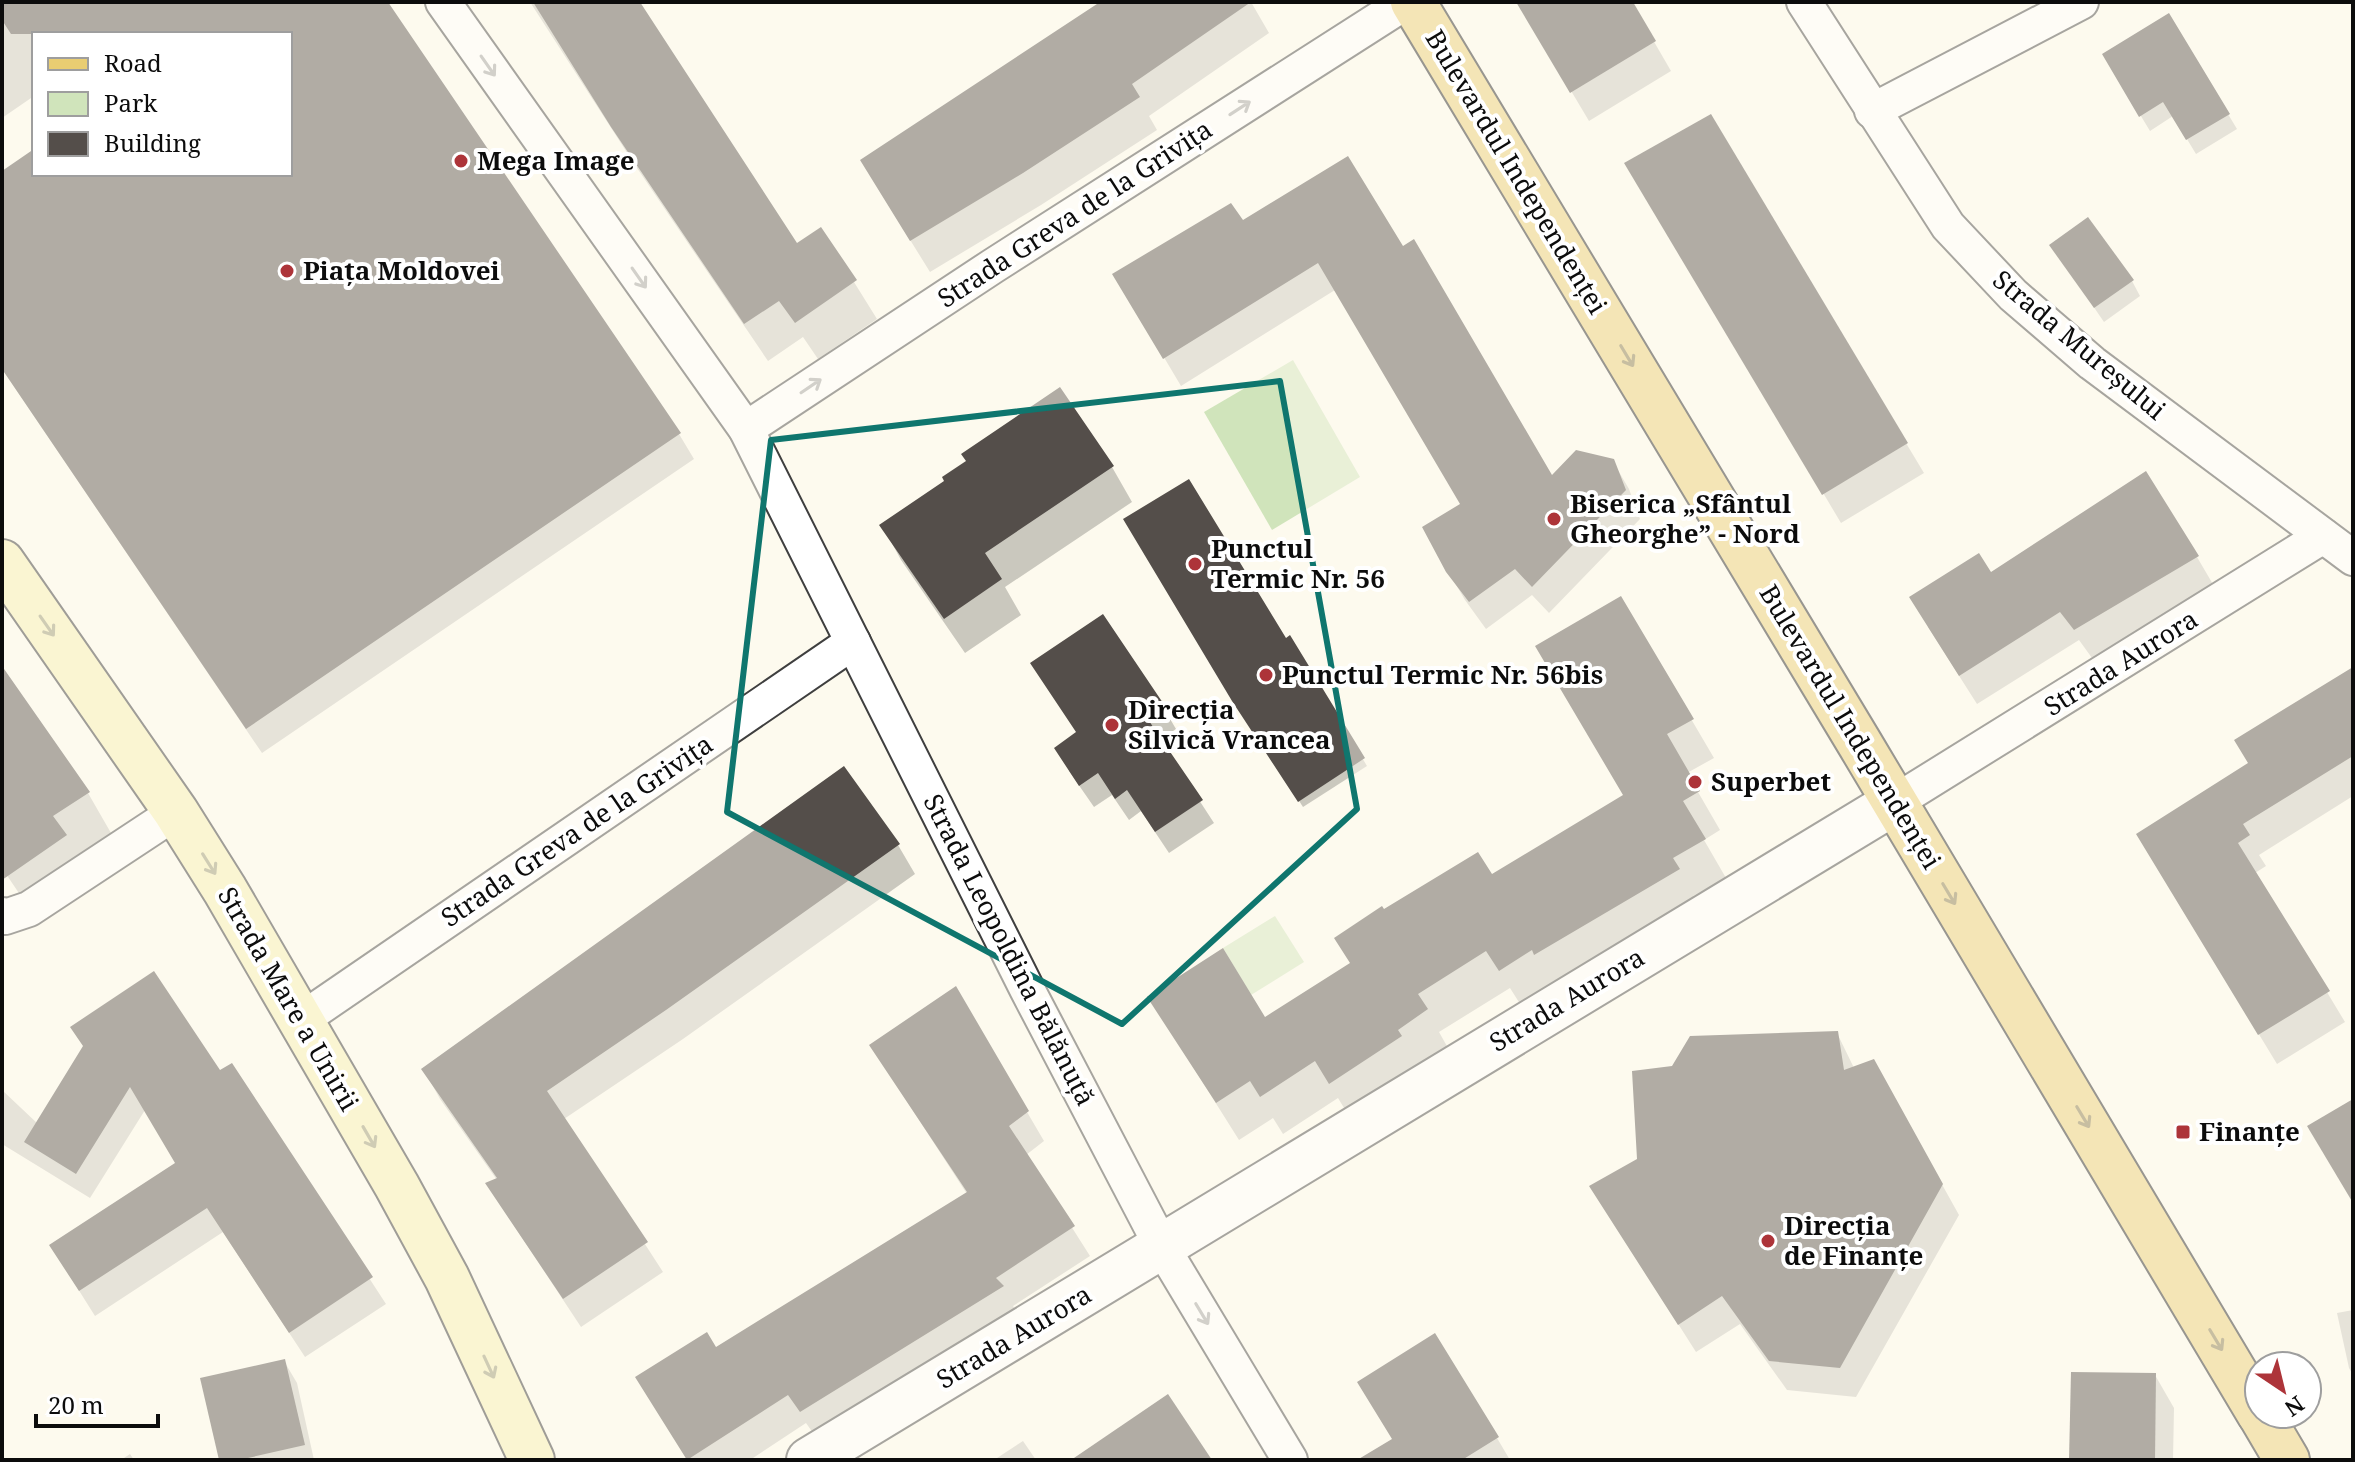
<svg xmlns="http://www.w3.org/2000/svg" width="2355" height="1462" font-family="'Noto Serif',serif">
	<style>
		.green { fill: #d0e4bb }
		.shadow { fill: #0003 }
		.building { fill: #544e4a }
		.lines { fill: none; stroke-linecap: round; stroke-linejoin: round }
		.minor-casing { stroke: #3f3f3f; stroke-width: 38 }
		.tertiary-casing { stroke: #3f3f3f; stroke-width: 48 }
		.secondary-casing { stroke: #2e2e2e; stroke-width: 48 }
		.primary-casing { stroke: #1d1d1d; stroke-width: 48 }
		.minor { stroke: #fff; stroke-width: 34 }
		.tertiary { stroke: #fff; stroke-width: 44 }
		.secondary { stroke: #f6efb0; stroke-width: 44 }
		.primary { stroke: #e9cd72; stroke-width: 44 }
		.oneway { stroke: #9e9e9e }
		.oneway2 { stroke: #867644 }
		.oneway3 { stroke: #98946e }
		.marked { fill: none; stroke: #0f766e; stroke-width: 6; stroke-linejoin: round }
		.poi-dot { fill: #ad3439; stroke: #fff; stroke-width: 3 }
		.labels { text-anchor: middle; stroke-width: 8; stroke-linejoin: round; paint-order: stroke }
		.poi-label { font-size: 26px; font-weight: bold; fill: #0c0c0c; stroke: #fff; text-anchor: start }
		.street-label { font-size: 26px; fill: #0c0c0c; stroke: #fff }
	</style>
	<rect width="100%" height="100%" fill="#fdfaee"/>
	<g class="green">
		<path d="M1293 360 1360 477 1272 530 1204 412Z"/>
		<path d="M1275 916 1304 962 1251 995 1223 948Z"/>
	</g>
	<g class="shadow">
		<path d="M2 2H385L679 434 694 459 262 753 2 369V173L34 151V174H290V34H34V96L2 118Z"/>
		<path d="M530 2H638L796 246 821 229 877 319 818 359 803 337 768 361 635 165Z"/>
		<path d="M1106 2H1251L1269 33 1149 116 1157 130 1041 205 930 272 881 193Z"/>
		<path d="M1518 2H1631L1671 71 1589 121Z"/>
		<path d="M2169 16 2237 129 2196 154 2173 116 2150 131 2104 55Z"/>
		<path d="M1710 117 1924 473 1841 523 1644 192Z"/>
		<path d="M1243 223 1403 249 1552 478 1612 460 1629 489 1640 519 1549 613 1532 595 1486 629 1465 600 1448 571 1463 505 1335 290 1181 386 1115 275Z"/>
		<path d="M2052 246 2132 281 2140 296 2104 322Z"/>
		<path d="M1059 390 1112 467 1132 502 1005 587 1021 615 965 653 901 560 882 525 947 482Z"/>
		<path d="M2197 557 2214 586 2092 658 2079 640 1977 704 1928 627 1990 575Z"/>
		<path d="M1620 598 1714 758 1687 773 1720 830 1704 840 1726 878 1693 896 1700 908 1522 1007 1510 988 1439 1032 1448 1048 1352 1121 1338 1098 1283 1134 1273 1118 1239 1140 1149 997 1264 1020 1351 964 1384 911 1491 877 1625 796Z"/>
		<path d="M1290 638 1367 766 1303 807 1239 708Z"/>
		<path d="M2 669 88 793 111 833 77 856 88 876 33 914 2 868Z"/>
		<path d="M2353 669V796L2259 855 2266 866 2255 873 2345 1022 2277 1064 2156 865Z"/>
		<path d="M1163 707 1176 729 1160 740 1214 823 1169 853 1141 811 1129 820 1112 795 1094 807 1069 771Z"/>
		<path d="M898 845 915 874 683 1039 564 1119 663 1272 581 1327 505 1212 497 1180 440 1099 424 1070Z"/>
		<path d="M955 989 1044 1141 1026 1155 1090 1256 1013 1306 1019 1316 818 1440 806 1423 750 1460H688L654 1406 716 1350 967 1194 871 1046Z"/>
		<path d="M1837 1033 1854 1068 1890 1091 1959 1215 1856 1397 1787 1390 1740 1324 1696 1352 1591 1187 1639 1160 1674 1068Z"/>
		<path d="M85 1047 220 1073 231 1066 386 1304 305 1357 223 1232 95 1316 51 1246 177 1165 145 1110 90 1198 2 1144V1090L38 1124Z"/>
		<path d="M2353 1310V1375L2349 1368 2337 1313Z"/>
		<path d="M1434 1336 1497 1438 1510 1460H1373L1394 1440Z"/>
		<path d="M284 1361 297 1383 314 1460H221Z"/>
		<path d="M2155 1375 2174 1408 2173 1460H2071Z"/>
		<path d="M1023 1441 1036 1460H994Z"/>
		<path d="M130 1454 134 1460H121Z"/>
	</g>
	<g class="building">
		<path d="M2 2H388L681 433 246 729 2 369V171L34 149V174H290V34H11L2 20Z"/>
		<path d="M533 2H640L797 243 821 227 857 280 795 323 779 301 744 324 611 127Z"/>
		<path d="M1100 2H1251L1132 84 1140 97 1023 173 910 241 860 160Z"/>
		<path d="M1516 2H1633L1656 41 1570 93Z"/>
		<path d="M2169 13 2230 114 2186 140 2163 102 2139 117 2102 54Z"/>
		<path d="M1711 114 1908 443 1822 495 1624 163Z"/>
		<path d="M1348 156 1403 246 1414 239 1552 475 1576 450 1614 459 1626 490 1532 587 1515 569 1469 602 1446 572 1422 527 1460 504 1318 263 1163 359 1112 274 1231 203 1243 220Z"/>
		<path d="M2088 217 2134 280 2094 308 2049 245Z"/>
		<path d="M1060 387 1114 466 985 553 1002 579 944 619 879 525 944 481 942 477 966 461 961 454Z"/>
		<path d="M2146 471 2199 556 2074 630 2060 612 1959 676 1909 597 1979 553 1991 572Z"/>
		<path d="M1189 479 1286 638 1290 635 1365 758 1298 802 1232 701 1123 519Z"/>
		<path d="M1621 596 1694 719 1667 734 1700 791 1683 801 1706 839 1673 858 1680 869 1534 955 1532 950 1499 971 1486 951 1418 994 1428 1009 1398 1030 1402 1036 1329 1084 1315 1061 1260 1097 1250 1081 1216 1103 1147 997 1223 948 1265 1017 1350 963 1334 938 1382 906 1384 909 1478 852 1492 874 1623 795 1535 646Z"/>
		<path d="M1103 614 1165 706 1147 718 1203 800 1155 832 1127 790 1115 799 1098 773 1079 786 1054 748 1076 732 1030 663Z"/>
		<path d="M2 666 90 792 53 816 67 835 2 880Z"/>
		<path d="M2353 667V756L2243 824 2250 835 2238 843 2330 991 2258 1035 2136 834 2248 763 2234 740Z"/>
		<path d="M844 766 900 844 666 1010 547 1091 648 1242 563 1299 485 1183 497 1178 421 1069Z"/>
		<path d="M154 971 220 1070 232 1063 373 1277 289 1333 207 1208 79 1291 49 1245 175 1163 130 1087 76 1174 24 1142 83 1046 70 1027Z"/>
		<path d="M956 986 1029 1111 1009 1126 1075 1226 996 1278 1004 1286 800 1412 788 1395 687 1460 635 1377 707 1332 716 1347 967 1192 869 1045Z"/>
		<path d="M1838 1031 1844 1070 1874 1059 1943 1184 1840 1368 1769 1361 1722 1296 1678 1325 1589 1186 1637 1159 1632 1071 1672 1066 1690 1036Z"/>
		<path d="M2353 1099V1203L2307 1126Z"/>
		<path d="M1435 1333 1499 1437 1462 1460H1357L1392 1439 1357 1382Z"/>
		<path d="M285 1359 305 1445 239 1460H219L200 1378Z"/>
		<path d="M2071 1372 2156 1373 2155 1460H2069Z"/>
		<path d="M1168 1394 1212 1460H1071Z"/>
	</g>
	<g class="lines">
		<defs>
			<g id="minor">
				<path d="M443 2 746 429 1027 989 1162 1247 1290 1460"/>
				<path d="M1804 2 1948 226 2013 295 2092 363 2353 558"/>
				<path d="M1872 111 2081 2"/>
				<path d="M746 429 993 266 1406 2"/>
				<path d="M1895 802 2323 536"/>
				<path d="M2 915 5 917 29 909 176 812"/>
				<path d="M301 1020 853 642"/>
			</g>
			<path id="tertiary" d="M809 1460 1895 802"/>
			<path id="secondary" d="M2 562 176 812 225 890 397 1186 447 1278 532 1460"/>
			<g id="primary">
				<path d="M1413 2 1860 744 2259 1413"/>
				<path d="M2260 1414 2287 1460"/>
			</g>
		</defs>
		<use href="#minor" class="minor-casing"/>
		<use href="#tertiary" class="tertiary-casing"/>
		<use href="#secondary" class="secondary-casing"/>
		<use href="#primary" class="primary-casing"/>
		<use href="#minor" class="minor"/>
		<use href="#tertiary" class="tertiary"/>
		<use href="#secondary" class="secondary"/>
		<use href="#primary" class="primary"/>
	</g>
	<defs><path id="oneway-shaft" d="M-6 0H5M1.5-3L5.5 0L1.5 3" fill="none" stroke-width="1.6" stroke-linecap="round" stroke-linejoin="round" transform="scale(2)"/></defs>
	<g class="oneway">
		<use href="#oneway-shaft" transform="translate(488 66) rotate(55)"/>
		<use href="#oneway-shaft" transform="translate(1240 108) rotate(-33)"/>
		<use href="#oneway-shaft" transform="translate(639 278) rotate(55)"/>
		<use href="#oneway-shaft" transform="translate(811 386) rotate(-34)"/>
		<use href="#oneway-shaft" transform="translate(1202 1314) rotate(59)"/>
	</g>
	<g class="oneway2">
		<use href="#oneway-shaft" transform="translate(1627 356) rotate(59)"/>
		<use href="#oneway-shaft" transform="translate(1949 894) rotate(59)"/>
		<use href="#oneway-shaft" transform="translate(2083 1117) rotate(59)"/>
		<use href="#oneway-shaft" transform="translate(2216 1340) rotate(59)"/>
	</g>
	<g class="oneway3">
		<use href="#oneway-shaft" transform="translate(47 626) rotate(55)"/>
		<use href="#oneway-shaft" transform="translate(209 864) rotate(58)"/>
		<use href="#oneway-shaft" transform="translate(369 1137) rotate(60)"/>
		<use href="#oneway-shaft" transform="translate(489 1367) rotate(65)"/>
	</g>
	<path d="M0 0H2355V1462H0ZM1280 381 1357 809 1122 1024 727 812 771 440Z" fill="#fdfaee" fill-opacity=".55" fill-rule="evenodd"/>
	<path class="marked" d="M1280 381 1357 809 1122 1024 727 812 771 440Z"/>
	<g class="poi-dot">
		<circle cx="461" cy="161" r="8"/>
		<circle cx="287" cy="271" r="8"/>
		<circle cx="1554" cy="519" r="8"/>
		<circle cx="1195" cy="564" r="8"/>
		<circle cx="1266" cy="675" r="8"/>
		<circle cx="1112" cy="725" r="8"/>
		<circle cx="1695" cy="782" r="8"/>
		<rect x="2175" y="1124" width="16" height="16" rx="4"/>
		<circle cx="1768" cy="1241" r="8"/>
	</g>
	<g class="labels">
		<g class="poi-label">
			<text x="477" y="170">Mega Image</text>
			<text x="303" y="280">Piața Moldovei</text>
			<text x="1570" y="513">Biserica „Sfântul<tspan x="1570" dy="30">Gheorghe” - Nord</tspan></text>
			<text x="1211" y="558">Punctul<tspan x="1211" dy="30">Termic Nr. 56</tspan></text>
			<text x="1282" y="684">Punctul Termic Nr. 56bis</text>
			<text x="1128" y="719">Direcția<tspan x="1128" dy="30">Silvică Vrancea</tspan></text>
			<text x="1711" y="791">Superbet</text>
			<text x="2199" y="1141">Finanțe</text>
			<text x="1784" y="1235">Direcția<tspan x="1784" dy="30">de Finanțe</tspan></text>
		</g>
		<g class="street-label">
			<text transform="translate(1516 172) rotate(59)" y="9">Bulevardul Independenței</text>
			<text transform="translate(1075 214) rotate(-33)" y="9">Strada Greva de la Grivița</text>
			<text transform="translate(2079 345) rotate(40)" y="9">Strada Mureșului</text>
			<text transform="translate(2121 663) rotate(-32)" y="9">Strada Aurora</text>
			<text transform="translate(1850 727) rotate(59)" y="9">Bulevardul Independenței</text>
			<text transform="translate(577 831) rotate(-34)" y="9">Strada Greva de la Grivița</text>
			<text transform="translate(1009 950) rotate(63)" y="9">Strada Leopoldina Bălănuță</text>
			<text transform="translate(288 999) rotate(60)" y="9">Strada Mare a Unirii</text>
			<text transform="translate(1567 1000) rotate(-31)" y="9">Strada Aurora</text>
			<text transform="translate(1014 1337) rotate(-31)" y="9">Strada Aurora</text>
		</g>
	</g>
	<rect width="2355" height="1462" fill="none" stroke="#0c0c0c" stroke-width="8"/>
	<rect x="32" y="32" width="260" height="144" fill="#ffffff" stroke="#9e9e9e" stroke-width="2"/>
	<rect x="48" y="58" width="40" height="12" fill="#e9cd72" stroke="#9e9e9e" stroke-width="2"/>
	<text x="104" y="72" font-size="24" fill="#0c0c0c">Road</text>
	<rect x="48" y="92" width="40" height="24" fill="#d0e4bb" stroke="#9e9e9e" stroke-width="2"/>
	<text x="104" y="112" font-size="24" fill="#0c0c0c">Park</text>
	<rect x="48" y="132" width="40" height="24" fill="#544e4a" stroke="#9e9e9e" stroke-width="2"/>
	<text x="104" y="152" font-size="24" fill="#0c0c0c">Building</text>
	<g transform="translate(2283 1390) rotate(145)"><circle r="38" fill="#ffffff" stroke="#9e9e9e" stroke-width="2"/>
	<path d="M0-6L14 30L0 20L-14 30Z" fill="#ad3439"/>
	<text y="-12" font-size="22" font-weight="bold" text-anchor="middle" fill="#0c0c0c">N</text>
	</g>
	<path d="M36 1414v12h122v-12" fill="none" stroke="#0c0c0c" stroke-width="4"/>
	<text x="48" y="1414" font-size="24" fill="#0c0c0c" stroke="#ffffff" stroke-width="6" paint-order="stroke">20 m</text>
</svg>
